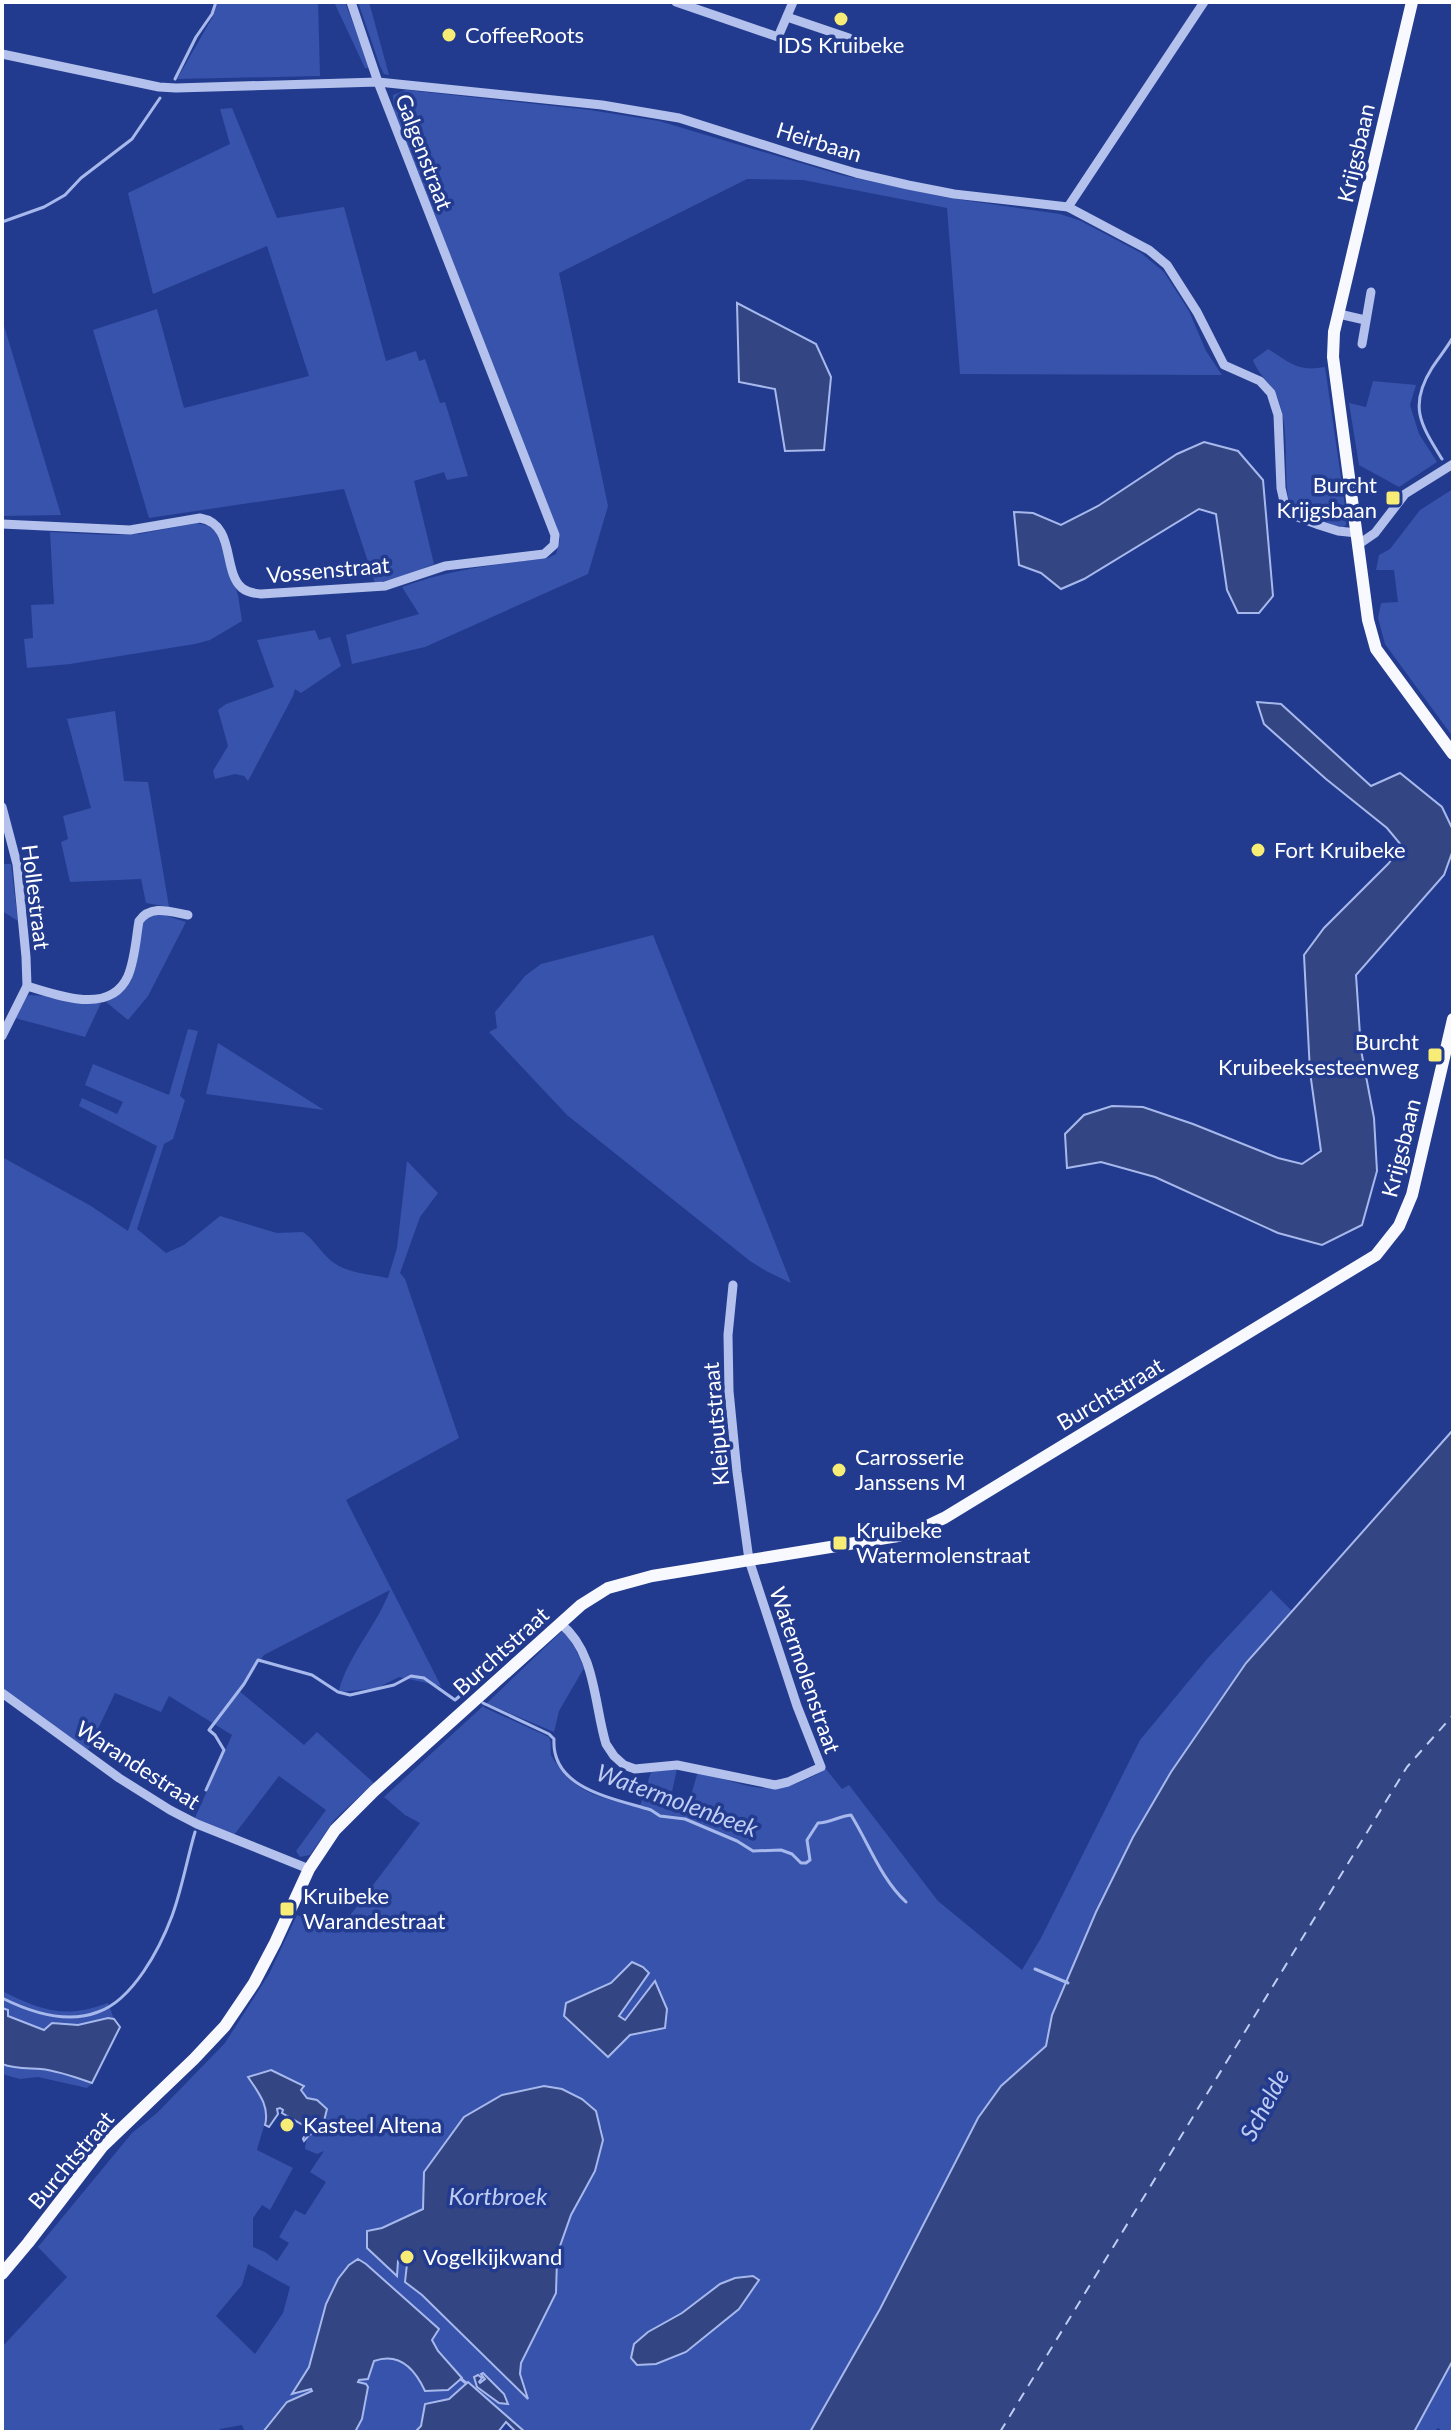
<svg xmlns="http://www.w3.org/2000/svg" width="1455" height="2434" font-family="Lato,sans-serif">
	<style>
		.green { fill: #3753ab; fill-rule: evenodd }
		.water { fill: #344583; stroke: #a7b9ec; stroke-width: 2 }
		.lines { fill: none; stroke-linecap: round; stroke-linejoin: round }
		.stream { stroke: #a7b9ec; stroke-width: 3 }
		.ferry { stroke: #bfccf3; stroke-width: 2; stroke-dasharray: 10 8; stroke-linecap: butt }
		.minor { stroke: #b3c1ec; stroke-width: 9 }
		.major { stroke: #f8f9ff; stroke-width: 12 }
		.poi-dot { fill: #f7ed76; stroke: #233b8e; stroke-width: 3 }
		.labels { text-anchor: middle; stroke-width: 7; stroke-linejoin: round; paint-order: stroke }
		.poi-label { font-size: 22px; fill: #fff; stroke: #233b8e; text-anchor: start }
		.street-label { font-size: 22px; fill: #fff; stroke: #233b8e }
		.water-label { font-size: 24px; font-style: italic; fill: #bfccf3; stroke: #233b8e }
	</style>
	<rect width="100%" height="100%" fill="#233b8e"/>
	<g class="green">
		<path d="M218 2H318L320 76 177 79 212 18Z"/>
		<path d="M334 2H345L370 68H365Z"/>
		<path d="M358 2H369L389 75 384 74 380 66Z"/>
		<path d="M406 90 590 110 659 121 841 175 949 198 1060 214 1081 221 1141 253 1164 272 1189 311 1206 351 1222 375 960 374 947 208 803 180 747 179 559 273 608 506 588 574 425 647 352 664 346 635 419 614 402 587C450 569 498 564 548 558L556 554 560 539 394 111 393 95Z"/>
		<path d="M232 108 277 218 344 207 386 361 416 351 419 361 425 359 440 403 445 402 468 476 447 480 444 472 414 481 434 564 402 577 375 583 344 489 149 518 93 330 157 309 184 408 309 376 267 246 153 294 128 193 230 144 220 109Z"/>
		<path d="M2 319 61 515 2 516Z"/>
		<path d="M1268 349C1291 363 1297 372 1325 367L1346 513V525L1343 527C1325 526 1301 516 1289 502 1283 470 1290 434 1279 402 1274 385 1259 377 1253 360Z"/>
		<path d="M1373 381 1416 385 1410 405 1419 434 1437 462 1399 487 1359 465 1349 403 1366 407Z"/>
		<path d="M1453 489V737L1385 644 1378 618 1381 603 1398 602 1394 570H1376L1379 555 1390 549 1420 510Z"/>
		<path d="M197 523 212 527 217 534 238 595 242 621 210 640 195 644 70 664 27 668 24 639 33 638 31 605 54 604 50 532 110 535 139 534Z"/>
		<path d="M315 630 319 640 330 637 341 666 301 693 295 689 293 696 248 781 244 776 235 774 215 779 213 771 228 746 218 710 226 704 274 687 257 640Z"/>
		<path d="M115 711 124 781 148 782 169 907 146 903 141 879 70 882 61 842 68 839 63 816 91 808 67 719Z"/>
		<path d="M2 864H11L18 921 2 911Z"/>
		<path d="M158 913 186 922 148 996 128 1020 106 1002C140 987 137 958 141 925L144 919Z"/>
		<path d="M653 935 791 1283 766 1271 750 1261 567 1115 489 1032 497 1028 495 1012 525 976 541 964Z"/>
		<path d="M29 995 47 996 76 1003H101L85 1037 15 1018 25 998Z"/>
		<path d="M188 1029 198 1031 180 1096 185 1100 173 1139 164 1144 137 1229 166 1253 184 1245 220 1216 277 1233 303 1232C313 1239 318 1248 326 1256 341 1273 368 1274 388 1278L397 1248 407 1161 438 1193 420 1217 400 1273 405 1279 459 1438 346 1500 441 1686 399 1677 377 1688 341 1692 339 1690C349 1654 378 1624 390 1590L264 1655 238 1690 304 1745 317 1732 374 1783 335 1819 310 1855 300 1857 296 1851 326 1810 279 1776 234 1835 194 1820 232 1735 169 1696 161 1712 115 1693 88 1750 2 1688V1157L91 1206 128 1231 157 1146 79 1106 82 1098 117 1114 123 1102 85 1085 93 1064 169 1095Z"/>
		<path d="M218 1043 324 1110 206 1094Z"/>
		<path d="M1271 1590 1293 1612 1246 1663 1152 1804 1133 1837 1096 1912 1052 2015 1046 2046 1001 2086 880 2309 810 2432H525L468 2382 449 2399 426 2404 421 2427 415 2432H355L362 2418 358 2383 359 2380 369 2378 374 2361C397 2353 406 2364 421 2381L462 2378 438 2351 432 2340 439 2329 366 2264 358 2259 338 2279 326 2304 309 2367 293 2393 311 2389 312 2391 287 2402 263 2432H245L242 2425 220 2429 218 2432H2V2347L67 2277 38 2247 132 2133 157 2113 225 2043 269 1974 297 1915 336 1933 345 1922 420 1823 405 1815 384 1797 482 1707 487 1703 562 1631 570 1637 584 1668 559 1711 554 1732 488 1704 483 1707 549 1737C552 1743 550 1749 551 1755 553 1759 556 1763 558 1766 578 1795 608 1800 640 1806L651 1772 677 1769 668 1810 686 1813 698 1771C752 1787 773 1801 826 1769L842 1789 849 1785 938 1901 1022 1970 1041 1938 1140 1740 1207 1659ZM649 1974 619 2016 624 2020 654 1982 667 2009 665 2028 630 2035 566 2003 611 1983ZM248 2078 304 2086 301 2090C309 2100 312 2123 308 2136 306 2141 305 2145 305 2149L317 2154 324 2151 310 2172 326 2182 305 2215 295 2210 279 2237 289 2243 277 2261 265 2252 253 2247V2218L262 2205 270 2210 293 2168 257 2150C268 2110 273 2115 248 2078ZM545 2086 562 2089 602 2128 603 2140 595 2171 571 2215 560 2246 557 2260 556 2293 521 2363 520 2374 527 2398 422 2295 405 2283 407 2264 414 2258 406 2252 397 2262V2274L367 2231 382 2228 423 2209 424 2172 464 2117 502 2095ZM248 2264 290 2287 283 2313 255 2354 216 2316 242 2285ZM756 2286 739 2309 686 2352 656 2364 638 2365 634 2344C669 2314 714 2302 756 2286Z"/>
		<path d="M2 1991C42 2011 65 2019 108 2003L114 2019 108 2018 78 2025 52 2023 44 2030 8 2016V2010L2 2008Z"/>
		<path d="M2 2064C15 2069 27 2068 41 2069 59 2071 75 2077 92 2083L87 2088 38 2077 20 2079 2 2074Z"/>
		<path d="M1453 2360V2432H1444L1438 2428 1434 2432H1414Z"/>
	</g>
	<g class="water">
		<path d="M737 303 816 344 831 377 824 450 785 451 775 389 739 382Z"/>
		<path d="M1204 442 1238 451 1263 480 1273 596 1259 613H1238L1227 590 1216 514 1199 509 1084 579 1061 589 1041 573 1019 565 1014 512 1033 513 1061 525 1098 506 1177 454Z"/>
		<path d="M1257 702 1281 704 1371 786 1400 773 1442 807 1453 830V850L1444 875 1356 975 1361 1050 1374 1118 1377 1171 1362 1225 1322 1245 1278 1233 1155 1177 1101 1162 1067 1168 1065 1134 1084 1115 1112 1106 1143 1107 1193 1124 1278 1158 1302 1164 1321 1151 1310 1072 1304 955 1324 928 1388 864 1402 846 1387 828 1326 779 1264 724Z"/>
		<path d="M1453 1430V2360L1414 2432H810L880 2309 978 2118 1001 2086 1046 2046 1052 2015 1096 1912 1133 1837 1171 1772 1246 1663Z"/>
		<path d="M632 1962 643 1967 649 1973 619 2016 625 2020 655 1981 667 2009 665 2028 630 2035 608 2057 564 2016 566 2003 611 1983Z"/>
		<path d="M2 2008 8 2010V2016L44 2030 52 2023 78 2025 108 2018 114 2019 120 2027 92 2083C75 2077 59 2071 41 2069 27 2068 15 2069 2 2064Z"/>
		<path d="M271 2070 304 2086 301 2090 307 2098 317 2100 327 2109 322 2129 309 2135 304 2141 303 2139 308 2128 282 2113 283 2110 280 2108 277 2109 278 2114 269 2127 265 2125C270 2106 258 2092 248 2077Z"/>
		<path d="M544 2086 562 2089 582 2099 596 2111 603 2140 595 2171 571 2215 560 2246 557 2260 556 2293 521 2363 520 2374 528 2399 422 2295 405 2282 407 2264 413 2258 406 2252 398 2261 397 2276 367 2248V2231L382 2228 423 2209 424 2172 464 2117 502 2095Z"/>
		<path d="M358 2259 366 2264 439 2329 432 2340 438 2351 462 2378 448 2390 425 2391C415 2369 399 2352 374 2361L368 2379 359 2380 358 2382 366 2384 368 2387 362 2419 355 2432H263L287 2402 312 2391 311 2389 292 2394 309 2367 326 2304 338 2279 349 2265Z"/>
		<path d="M753 2276 759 2280 739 2309 686 2352 656 2364 637 2365 631 2358 634 2344 648 2332 682 2313 720 2284 735 2278Z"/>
		<path d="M483 2373 504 2394 508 2404 499 2403 477 2387 474 2377 478 2375 482 2378 479 2382 480 2383 485 2379 481 2374Z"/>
		<path d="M468 2382 525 2432H516L506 2422 498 2432H415L421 2426 425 2404 449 2399Z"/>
	</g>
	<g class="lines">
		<g class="stream">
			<path d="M175 79 196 37 212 14 216 2"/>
			<path d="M2 222 44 207 65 195 81 178 132 139 160 98"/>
			<path d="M1442 459C1421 425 1408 406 1432 368 1439 357 1447 348 1453 337"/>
			<path d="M483 1703 549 1734 554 1739C551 1789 613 1798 651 1810L660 1816 685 1819 737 1841 753 1851 781 1850 792 1854 801 1863H806L810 1860 807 1840 818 1823C830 1823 839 1816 851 1815 869 1844 881 1879 906 1902"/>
			<path d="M206 1790 224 1750 215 1735 209 1730 244 1684 258 1660 312 1675 338 1692 350 1695 394 1685 411 1676 424 1678 455 1700 468 1689"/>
			<path d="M1035 1969 1068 1983"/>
			<path d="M2 1998C30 2012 67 2024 98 2012 133 2000 160 1948 172 1916 182 1889 187 1859 195 1832"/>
			<path d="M461 2379 466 2383"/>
		</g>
		<path class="ferry" d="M1000 2432 1407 1767 1453 1715"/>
		<g class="minor">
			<path d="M676 2 778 37 793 2"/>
			<path d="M787 17 849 38"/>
			<path d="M2 54 159 87 176 88 378 82 602 105 679 118 799 156 856 173 908 185 954 194 1068 207 1149 250 1167 265 1197 312 1224 365 1260 381 1271 393 1278 415 1281 488 1285 506 1295 516 1319 525 1338 531 1357 533"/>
			<path d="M1068 207 1204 2"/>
			<path d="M1339 314 1365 320"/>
			<path d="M1362 344 1371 292"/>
			<path d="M2 524 130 530 200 518C236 524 222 571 242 588 248 593 254 593 261 594L385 586 445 566 544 554 554 545 555 535 378 82 351 2"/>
			<path d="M1359 544 1375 533 1405 494 1453 464"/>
			<path d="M2 807 17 864 26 957 27 986 2 1036"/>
			<path d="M27 986C58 995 110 1016 128 976 135 959 136 938 139 921 151 904 171 912 188 915"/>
			<path d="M561 1624C596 1652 594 1705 606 1744L614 1756 624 1765 635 1769 677 1765 775 1785 788 1782 821 1767 797 1706 749 1560 737 1472 729 1391 728 1335 733 1285"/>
			<path d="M2 1693 119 1778 170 1810 197 1824 309 1869"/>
		</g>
		<g class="major">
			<path d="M1412 2 1334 332 1333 357 1368 620 1376 649 1453 754"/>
			<path d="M2 2274 28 2243 102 2147 194 2059 225 2026 254 1983 275 1943 309 1869 335 1830 374 1791 581 1605 608 1588 652 1576 898 1536 917 1531 944 1518 1376 1255 1399 1226 1412 1195 1453 1019"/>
		</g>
	</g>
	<g class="poi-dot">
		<circle cx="841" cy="19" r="8"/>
		<circle cx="449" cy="35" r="8"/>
		<rect x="1385" y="490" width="16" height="16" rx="4"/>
		<circle cx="1258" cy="850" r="8"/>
		<rect x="1427" y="1047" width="16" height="16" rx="4"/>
		<circle cx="839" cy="1470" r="8"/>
		<rect x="832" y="1535" width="16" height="16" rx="4"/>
		<rect x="279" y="1901" width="16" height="16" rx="4"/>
		<circle cx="287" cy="2125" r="8"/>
		<circle cx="407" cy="2257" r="8"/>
	</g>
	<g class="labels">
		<g class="poi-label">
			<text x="465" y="43">CoffeeRoots</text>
			<text x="841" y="53" text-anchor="middle">IDS Kruibeke</text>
			<text x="1377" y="493" text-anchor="end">Burcht<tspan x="1377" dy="25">Krijgsbaan</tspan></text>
			<text x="1274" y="858">Fort Kruibeke</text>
			<text x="1419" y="1050" text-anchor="end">Burcht<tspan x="1419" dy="25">Kruibeeksesteenweg</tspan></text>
			<text x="855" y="1465">Carrosserie<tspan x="855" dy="25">Janssens M</tspan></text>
			<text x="856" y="1538">Kruibeke<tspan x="856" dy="25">Watermolenstraat</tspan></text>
			<text x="303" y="1904">Kruibeke<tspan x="303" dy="25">Warandestraat</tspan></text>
			<text x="303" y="2133">Kasteel Altena</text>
			<text x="423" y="2265">Vogelkijkwand</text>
		</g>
		<g class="street-label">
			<text transform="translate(819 142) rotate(17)" y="8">Heirbaan</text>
			<text transform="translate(424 152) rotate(69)" y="8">Galgenstraat</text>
			<text transform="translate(1356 153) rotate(-77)" y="8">Krijgsbaan</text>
			<text transform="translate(328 570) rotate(-5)" y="8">Vossenstraat</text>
			<text transform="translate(36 897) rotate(83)" y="8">Hollestraat</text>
			<text transform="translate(1401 1148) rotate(-76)" y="8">Krijgsbaan</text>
			<text transform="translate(1110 1394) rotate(-31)" y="8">Burchtstraat</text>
			<text transform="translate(716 1424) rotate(-95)" y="8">Kleiputstraat</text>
			<text transform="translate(501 1651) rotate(-42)" y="8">Burchtstraat</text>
			<text transform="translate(805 1670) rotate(71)" y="8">Watermolenstraat</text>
			<text transform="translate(138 1765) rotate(33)" y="8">Warandestraat</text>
			<text transform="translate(71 2160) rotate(-50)" y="8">Burchtstraat</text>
		</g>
		<g class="water-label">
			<text transform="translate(677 1801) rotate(20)" y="8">Watermolenbeek</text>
			<text transform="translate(1265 2105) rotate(-62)" y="8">Schelde</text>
			<text x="498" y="2205">Kortbroek</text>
		</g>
	</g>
	<rect width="1455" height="2434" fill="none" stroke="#ffffff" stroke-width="8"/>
</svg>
